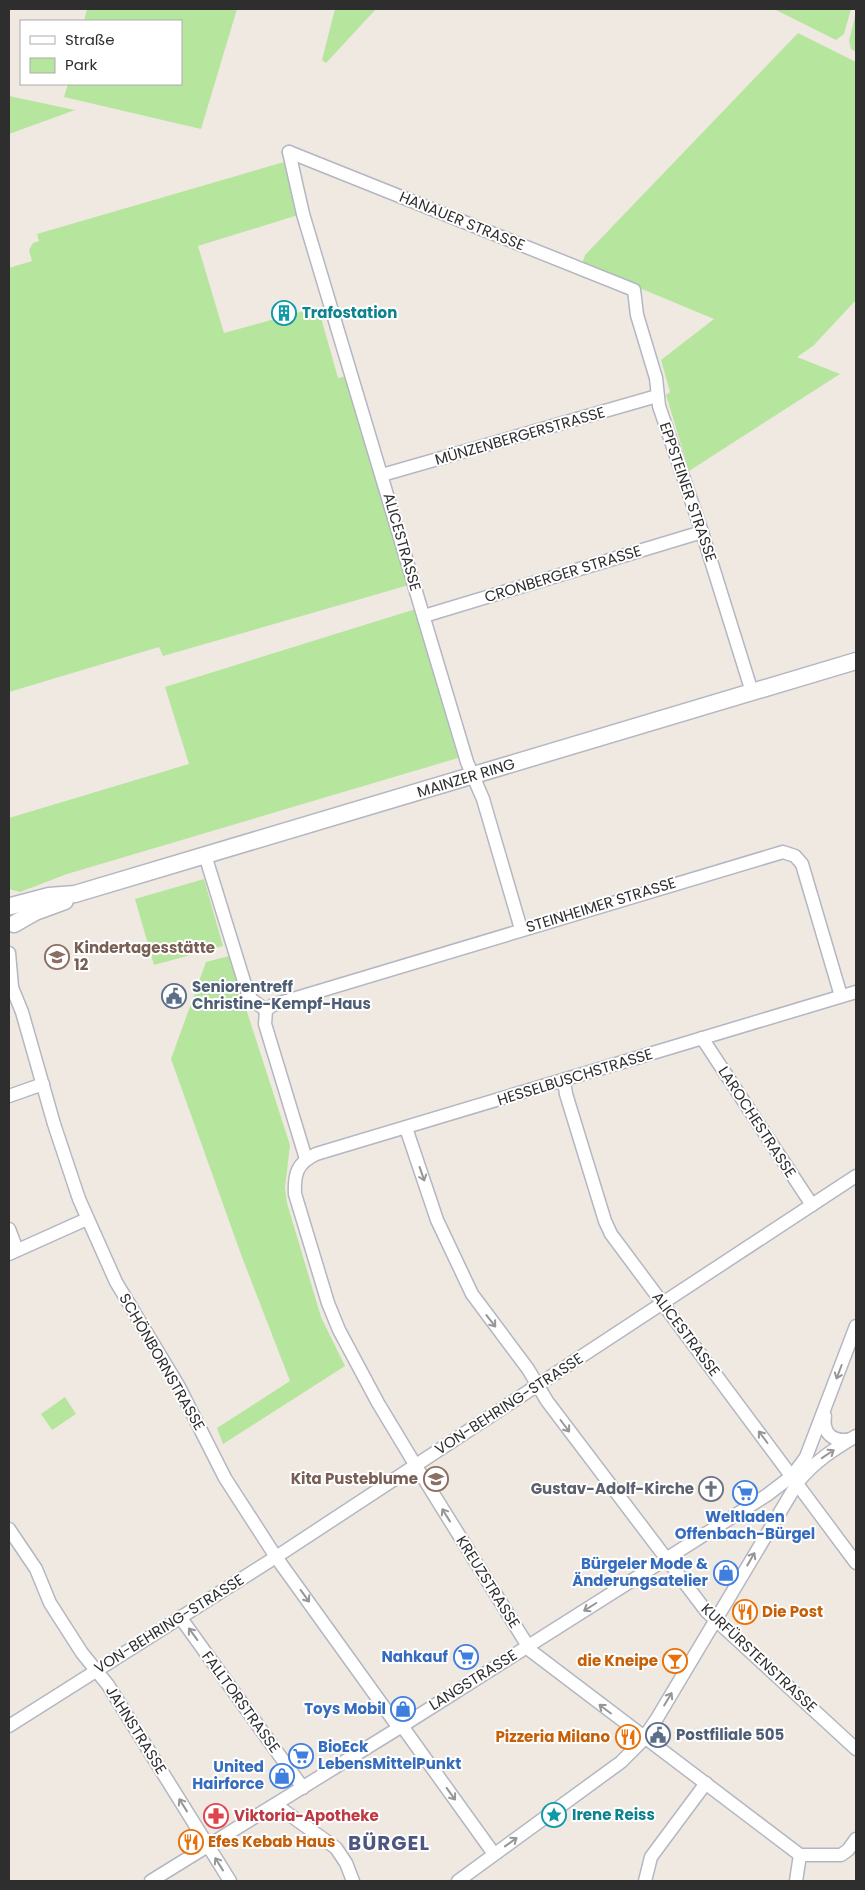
<svg xmlns="http://www.w3.org/2000/svg" width="865" height="1890" font-family="Poppins,sans-serif">
	<style>
		.green { fill: #b6e59e }
		.lines { fill: none; stroke-linecap: round; stroke-linejoin: round }
		.minor-casing { stroke: #b4b7c1; stroke-width: 15 }
		.tertiary-casing { stroke: #b4b7c1; stroke-width: 19 }
		.minor { stroke: #fff; stroke-width: 12 }
		.tertiary { stroke: #fff; stroke-width: 16 }
		.oneway { stroke: #969696 }
		.labels { text-anchor: middle; stroke-width: 4; stroke-linejoin: round; paint-order: stroke }
		.street-label { font-size: 15px; fill: #2e2e2e; stroke: #fff }
		.culture-label { font-size: 15px; font-weight: bold; fill: #0d838f; stroke: #fff; text-anchor: start }
		.education-label { font-size: 15px; font-weight: bold; fill: #785e54; stroke: #fff; text-anchor: start }
		.service-label { font-size: 15px; font-weight: bold; fill: #4e5e75; stroke: #fff; text-anchor: start }
		.worship-label { font-size: 15px; font-weight: bold; fill: #5b616d; stroke: #fff; text-anchor: end }
		.shop-label { font-size: 15px; font-weight: bold; fill: #366cbe; stroke: #fff; text-anchor: end }
		.food-label { font-size: 15px; font-weight: bold; fill: #c56008; stroke: #fff; text-anchor: start }
		.health-label { font-size: 15px; font-weight: bold; fill: #be3a42; stroke: #fff; text-anchor: start }
		.district-label { font-size: 20px; font-weight: bold; letter-spacing: 1px; fill: #4d5680; stroke: #fff }
	</style>
	<rect width="100%" height="100%" fill="#efe9e1"/>
	<g class="green">
		<path d="M87 9H237L201 129 64 97 68 84H181V21H84Z"/>
		<path d="M335 9H376L326 63 322 60Z"/>
		<path d="M774 9H851L844 34 836 40Z"/>
		<path d="M856 12V52L851 49 849 41Z"/>
		<path d="M798 33 856 62V300L813 346 797 357 840 374 689 471 666 395 670 392 661 360 714 319 582 264 585 255Z"/>
		<path d="M9 96 75 110 9 134Z"/>
		<path d="M284 162 298 215 198 246 224 333 318 307 338 378 347 376 409 585 163 656 159 647 9 692V268L32 261 29 250 33 243 39 241 37 234Z"/>
		<path d="M416 609 458 758 67 874 20 892 9 889V818L189 764 165 687Z"/>
		<path d="M204 879 223 946 154 965 135 899Z"/>
		<path d="M229 956 290 1145 285 1188 287 1203 321 1317 345 1366 223 1444 217 1428 290 1381 242 1257 171 1059 206 962Z"/>
		<path d="M65 1397 76 1414 52 1430 41 1414Z"/>
	</g>
	<g class="lines">
		<defs>
			<g id="minor">
				<path d="M289 152 303 214 467 762 483 799 521 929"/>
				<path d="M289 152 634 290 637 315 656 378 659 406 702 532 752 692"/>
				<path d="M382 475 657 396"/>
				<path d="M424 616 702 532"/>
				<path d="M205 855 247 991 252 1000 266 1010"/>
				<path d="M9 953 12 987"/>
				<path d="M9 980 22 1012 54 1124 79 1199 116 1282 178 1385 225 1478 276 1557 399 1728"/>
				<path d="M856 992 316 1154C297 1163 294 1174 295 1194L328 1303 339 1330 378 1403 416 1466 531 1651 800 1855H841L848 1850 856 1839"/>
				<path d="M702 1038 812 1205"/>
				<path d="M564 1081 566 1094 605 1221 611 1234 856 1563"/>
				<path d="M9 1096 43 1084"/>
				<path d="M406 1128 437 1220 472 1294 528 1369 547 1401 706 1611 856 1749"/>
				<path d="M306 1159 265 1024 266 1010 273 1005 783 852 795 856 802 864 841 996"/>
				<path d="M9 1229 17 1250"/>
				<path d="M9 1254 87 1219"/>
				<path d="M825 1416C822 1434 834 1443 851 1439"/>
				<path d="M9 1529 36 1569 50 1603 82 1653 108 1685 230 1881"/>
				<path d="M180 1617 303 1788"/>
				<path d="M9 1726 276 1557 856 1176"/>
				<path d="M402 1726 494 1854"/>
				<path d="M276 1805 336 1848 346 1863 353 1881"/>
				<path d="M151 1881 402 1726 767 1495 792 1476 806 1457 856 1326"/>
				<path d="M458 1881 621 1762 641 1742 656 1720 798 1482C814 1462 834 1449 856 1436"/>
				<path d="M645 1881 651 1857 706 1783"/>
				<path d="M796 1881 800 1855"/>
			</g>
			<g id="tertiary">
				<path d="M11 906 49 896 75 894 856 661"/>
				<path d="M14 924 35 912 65 901"/>
			</g>
		</defs>
		<use href="#minor" class="minor-casing"/>
		<use href="#tertiary" class="tertiary-casing"/>
		<use href="#minor" class="minor"/>
		<use href="#tertiary" class="tertiary"/>
	</g>
	<defs><path id="oneway-shaft" d="M-6 0H5M1.5-3L5.5 0L1.5 3" fill="none" stroke-width="1.6" stroke-linecap="round" stroke-linejoin="round" transform="scale(1.25)"/></defs>
	<g class="oneway">
		<use href="#oneway-shaft" transform="translate(422 1174) rotate(71)"/>
		<use href="#oneway-shaft" transform="translate(491 1321) rotate(52)"/>
		<use href="#oneway-shaft" transform="translate(839 1372) rotate(111)"/>
		<use href="#oneway-shaft" transform="translate(565 1426) rotate(53)"/>
		<use href="#oneway-shaft" transform="translate(763 1437) rotate(-127)"/>
		<use href="#oneway-shaft" transform="translate(828 1454) rotate(-34)"/>
		<use href="#oneway-shaft" transform="translate(446 1515) rotate(-122)"/>
		<use href="#oneway-shaft" transform="translate(751 1559) rotate(-60)"/>
		<use href="#oneway-shaft" transform="translate(305 1596) rotate(54)"/>
		<use href="#oneway-shaft" transform="translate(590 1607) rotate(148)"/>
		<use href="#oneway-shaft" transform="translate(193 1634) rotate(-126)"/>
		<use href="#oneway-shaft" transform="translate(668 1699) rotate(-59)"/>
		<use href="#oneway-shaft" transform="translate(605 1709) rotate(-143)"/>
		<use href="#oneway-shaft" transform="translate(451 1794) rotate(54)"/>
		<use href="#oneway-shaft" transform="translate(183 1805) rotate(-122)"/>
		<use href="#oneway-shaft" transform="translate(511 1842) rotate(-36)"/>
		<use href="#oneway-shaft" transform="translate(219 1864) rotate(-122)"/>
	</g>
	<defs>
		<symbol id="building-ring" viewBox="-11 -11 22 22"><circle r="9.5" fill="#fff" stroke="#0f9aa8" stroke-width="1.5"/><path d="M-4-6H4V6H1V3H-1V6H-4ZM-2.5-4.3h1.7v1.8h-1.7ZM.8-4.3h1.7v1.8H.8ZM-2.5-1h1.7V.8h-1.7ZM.8-1h1.7V.8H.8Z" fill="#0f9aa8"/></symbol>
		<symbol id="school-ring" viewBox="-11 -11 22 22"><circle r="9.5" fill="#fff" stroke="#8d6e63" stroke-width="1.5"/><path d="M0-5L7-2L0 1L-7-2ZM-4 1L0 2.5L4 1V4Q0 6-4 4Z" fill="#8d6e63"/></symbol>
		<symbol id="civic-ring" viewBox="-11 -11 22 22"><circle r="9.5" fill="#fff" stroke="#5c6f8a" stroke-width="1.5"/><path d="M-.6-6.5H3V-4.5H.6V-3L4-1V1h2V6H-6V1h2V-1L-.6-3ZM-1.2 2.5V6h2.4V2.5Z" fill="#5c6f8a"/></symbol>
		<symbol id="church-ring" viewBox="-11 -11 22 22"><circle r="9.5" fill="#fff" stroke="#6b7280" stroke-width="1.5"/><path d="M-1.2-6h2.4v3.5h3.3v2.4h-3.3V6h-2.4V-.1h-3.3v-2.4h3.3Z" fill="#6b7280"/></symbol>
		<symbol id="supermarket-ring" viewBox="-11 -11 22 22"><circle r="9.5" fill="#fff" stroke="#3f7fe0" stroke-width="1.5"/><path d="M-6-5.5h2.5l.6 2H6L4.5 2H-2.5L-4.4-4H-6ZM-1.5 3.2a1.3 1.3 0 1 0 .1 0ZM3 3.2a1.3 1.3 0 1 0 .1 0Z" fill="#3f7fe0"/></symbol>
		<symbol id="shop-ring" viewBox="-11 -11 22 22"><circle r="9.5" fill="#fff" stroke="#3f7fe0" stroke-width="1.5"/><path d="M-5-2.5h2.3a2.7 3.5 0 0 1 5.4 0H5L5.5 6h-11ZM-1.5-2.5h3a1.5 2.3 0 0 0-3 0Z" fill="#3f7fe0"/></symbol>
		<symbol id="restaurant-ring" viewBox="-11 -11 22 22"><circle r="9.5" fill="#fff" stroke="#e8710a" stroke-width="1.5"/><path d="M-5-6h1v4h1v-4h1v4h1v-4h1v5L-1.5 .5V6h-2V.5L-5-1ZM5-6V6H3V1.5H1.5Q1.5-4 5-6Z" fill="#e8710a"/></symbol>
		<symbol id="bar-ring" viewBox="-11 -11 22 22"><circle r="9.5" fill="#fff" stroke="#e8710a" stroke-width="1.5"/><path d="M-6-5H6L.8 .8V4.5H3.5V6h-7V4.5H-.8V.8Z" fill="#e8710a"/></symbol>
		<symbol id="sight-ring" viewBox="-11 -11 22 22"><circle r="9.5" fill="#fff" stroke="#0f9aa8" stroke-width="1.5"/><path d="M0-6L1.8-2.2L6-1.7L2.9 1.2L3.7 5.4L0 3.3L-3.7 5.4L-2.9 1.2L-6-1.7L-1.8-2.2Z" fill="#0f9aa8"/></symbol>
		<symbol id="pharmacy-ring" viewBox="-11 -11 22 22"><circle r="9.5" fill="#fff" stroke="#e0444e" stroke-width="1.5"/><path d="M-2-6h4v4h4v4h-4v4h-4v-4h-4v-4h4Z" fill="#e0444e"/></symbol>
	</defs>
	<g fill-rule="evenodd">
		<use href="#building-ring" x="270" y="299" width="28" height="28"/>
		<use href="#school-ring" x="43" y="943" width="28" height="28"/>
		<use href="#civic-ring" x="160" y="982" width="28" height="28"/>
		<use href="#school-ring" x="422" y="1465" width="28" height="28"/>
		<use href="#church-ring" x="697" y="1475" width="28" height="28"/>
		<use href="#supermarket-ring" x="731" y="1479" width="28" height="28"/>
		<use href="#shop-ring" x="712" y="1559" width="28" height="28"/>
		<use href="#restaurant-ring" x="731" y="1598" width="28" height="28"/>
		<use href="#supermarket-ring" x="452" y="1643" width="28" height="28"/>
		<use href="#bar-ring" x="661" y="1647" width="28" height="28"/>
		<use href="#shop-ring" x="389" y="1695" width="28" height="28"/>
		<use href="#civic-ring" x="644" y="1721" width="28" height="28"/>
		<use href="#restaurant-ring" x="614" y="1723" width="28" height="28"/>
		<use href="#supermarket-ring" x="287" y="1742" width="28" height="28"/>
		<use href="#shop-ring" x="268" y="1762" width="28" height="28"/>
		<use href="#sight-ring" x="540" y="1801" width="28" height="28"/>
		<use href="#pharmacy-ring" x="202" y="1802" width="28" height="28"/>
		<use href="#restaurant-ring" x="177" y="1828" width="28" height="28"/>
	</g>
	<g class="labels">
		<g class="street-label">
			<text transform="translate(462 221) rotate(22)" y="5">HANAUER STRASSE</text>
			<text transform="translate(520 436) rotate(-16)" y="5">MÜNZENBERGERSTRASSE</text>
			<text transform="translate(688 492) rotate(71)" y="5">EPPSTEINER STRASSE</text>
			<text transform="translate(402 542) rotate(74)" y="5">ALICESTRASSE</text>
			<text transform="translate(563 574) rotate(-17)" y="5">CRONBERGER STRASSE</text>
			<text transform="translate(466 778) rotate(-17)" y="5">MAINZER RING</text>
			<text transform="translate(601 905) rotate(-17)" y="5">STEINHEIMER STRASSE</text>
			<text transform="translate(575 1077) rotate(-17)" y="5">HESSELBUSCHSTRASSE</text>
			<text transform="translate(757 1122) rotate(57)" y="5">LAROCHESTRASSE</text>
			<text transform="translate(686 1334) rotate(53)" y="5">ALICESTRASSE</text>
			<text transform="translate(162 1362) rotate(60)" y="5">SCHÖNBORNSTRASSE</text>
			<text transform="translate(509 1404) rotate(-33)" y="5">VON-BEHRING-STRASSE</text>
			<text transform="translate(488 1582) rotate(58)" y="5">KREUZSTRASSE</text>
			<text transform="translate(169 1624) rotate(-32)" y="5">VON-BEHRING-STRASSE</text>
			<text transform="translate(759 1658) rotate(43)" y="5">KURFÜRSTENSTRASSE</text>
			<text transform="translate(473 1680) rotate(-32)" y="5">LANGSTRASSE</text>
			<text transform="translate(241 1702) rotate(54)" y="5">FALLTORSTRASSE</text>
			<text transform="translate(136 1730) rotate(58)" y="5">JAHNSTRASSE</text>
		</g>
		<g class="culture-label">
			<text x="302" y="318">Trafostation</text>
			<text x="572" y="1820">Irene Reiss</text>
		</g>
		<g class="education-label">
			<text x="74" y="953">Kindertagesstätte<tspan x="74" dy="17">12</tspan></text>
			<text x="418" y="1484" text-anchor="end">Kita Pusteblume</text>
		</g>
		<g class="service-label">
			<text x="192" y="992">Seniorentreff<tspan x="192" dy="17">Christine-Kempf-Haus</tspan></text>
			<text x="676" y="1740">Postfiliale 505</text>
		</g>
		<g class="worship-label">
			<text x="694" y="1494">Gustav-Adolf-Kirche</text>
		</g>
		<g class="shop-label">
			<text x="745" y="1522" text-anchor="middle">Weltladen<tspan x="745" dy="17">Offenbach-Bürgel</tspan></text>
			<text x="708" y="1569">Bürgeler Mode &amp;<tspan x="708" dy="17">Änderungsatelier</tspan></text>
			<text x="448" y="1662">Nahkauf</text>
			<text x="386" y="1714">Toys Mobil</text>
			<text x="318" y="1752" text-anchor="start">BioEck<tspan x="318" dy="17">LebensMittelPunkt</tspan></text>
			<text x="264" y="1772">United<tspan x="264" dy="17">Hairforce</tspan></text>
		</g>
		<g class="food-label">
			<text x="762" y="1617">Die Post</text>
			<text x="658" y="1666" text-anchor="end">die Kneipe</text>
			<text x="610" y="1742" text-anchor="end">Pizzeria Milano</text>
			<text x="208" y="1847">Efes Kebab Haus</text>
		</g>
		<g class="health-label">
			<text x="234" y="1821">Viktoria-Apotheke</text>
		</g>
		<g class="district-label">
			<text x="389" y="1850">BÜRGEL</text>
		</g>
	</g>
	<rect width="865" height="1890" fill="none" stroke="#2e2e2e" stroke-width="20"/>
	<rect x="20" y="20" width="162" height="65" fill="#ffffff" stroke="#ababab"/>
	<rect x="30" y="36" width="25" height="8" fill="#ffffff" stroke="#ababab"/>
	<text x="65" y="45" font-size="15" fill="#2e2e2e">Straße</text>
	<rect x="30" y="58" width="25" height="15" fill="#b6e59e" stroke="#ababab"/>
	<text x="65" y="70" font-size="15" fill="#2e2e2e">Park</text>
</svg>
